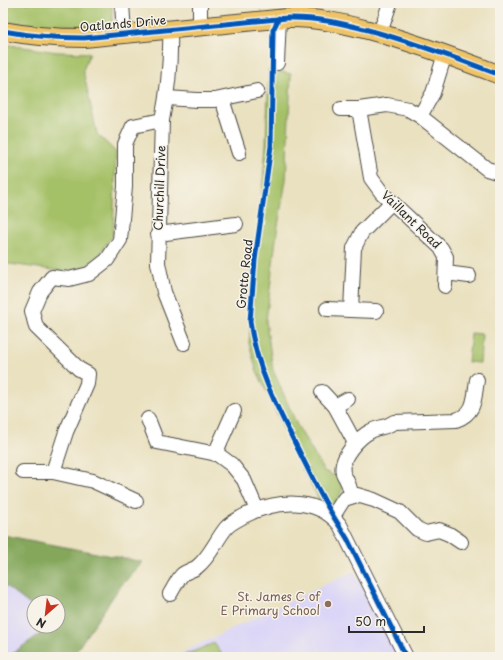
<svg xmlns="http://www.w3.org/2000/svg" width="503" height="660" font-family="'Playpen Sans',sans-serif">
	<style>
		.built { fill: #dbd6f7 }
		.green { fill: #a5c168; stroke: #68764a }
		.forest { fill: #84a75c; stroke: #586944 }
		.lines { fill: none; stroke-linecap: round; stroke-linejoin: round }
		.minor-casing { stroke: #484641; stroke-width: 16 }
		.major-casing { stroke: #484641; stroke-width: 20 }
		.minor { stroke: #fff; stroke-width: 14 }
		.major { stroke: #efc469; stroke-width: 18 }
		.cycleway-casing { stroke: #f7f3e8; stroke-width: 8 }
		.cycleway { stroke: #0057b8; stroke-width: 5 }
		.education-dot { fill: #8d6e63; stroke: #f7f3e8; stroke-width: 1.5 }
		.labels { text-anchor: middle; stroke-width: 3; stroke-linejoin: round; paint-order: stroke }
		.street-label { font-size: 12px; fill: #2b2b2b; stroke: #f7f3e8 }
		.education-label { font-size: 12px; fill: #785e54; stroke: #f7f3e8; text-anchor: end }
	</style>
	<rect width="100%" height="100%" fill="#f7f3e8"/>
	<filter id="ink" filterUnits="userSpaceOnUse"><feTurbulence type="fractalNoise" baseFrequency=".025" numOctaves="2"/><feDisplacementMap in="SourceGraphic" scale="8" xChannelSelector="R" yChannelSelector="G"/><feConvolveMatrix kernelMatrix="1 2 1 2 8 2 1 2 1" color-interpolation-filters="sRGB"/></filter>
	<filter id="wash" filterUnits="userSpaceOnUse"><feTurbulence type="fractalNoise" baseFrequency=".012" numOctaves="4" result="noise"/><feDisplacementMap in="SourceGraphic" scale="16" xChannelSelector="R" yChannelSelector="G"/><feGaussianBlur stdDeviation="0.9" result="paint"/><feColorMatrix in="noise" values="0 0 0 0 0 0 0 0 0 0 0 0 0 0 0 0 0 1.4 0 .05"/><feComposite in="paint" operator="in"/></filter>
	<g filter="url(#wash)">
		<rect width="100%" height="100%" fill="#eae1c0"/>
		<g class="built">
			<path d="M3 535 58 602H34V626H52L24 657H3Z"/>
			<path d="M354 571 400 657H172Z"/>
		</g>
		<g class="green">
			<path d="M3 3H112V23C99 28 82 26 68 26 46 25 25 24 3 22Z"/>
			<path d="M3 44 57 52 90 53 83 70 97 134 116 152 113 235 99 255 84 268 67 272 3 263Z"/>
			<path d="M269 69 291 74 286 180 277 231 266 321 273 370 297 425 324 471 337 477 343 487C338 501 337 504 322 506L316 493 303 470 256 369 249 343 266 146Z"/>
			<path d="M471 333 482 334 480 363 468 362Z"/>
			<path d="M214 643 224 657H180Z"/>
		</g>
		<path class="forest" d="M3 535 143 562 119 588 72 657H3V647L9 656 51 626H58V602H34V608L3 584Z"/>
	</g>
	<g filter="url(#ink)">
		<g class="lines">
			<defs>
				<g id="minor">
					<path d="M122 3 124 35"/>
					<path d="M200 3V26"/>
					<path d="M170 29C171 59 168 91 162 120L158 263 164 292 184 343"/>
					<path d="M380 33 390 3"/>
					<path d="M277 63 279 18"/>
					<path d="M167 98 197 100H215L257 91"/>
					<path d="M222 99 239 153"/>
					<path d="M341 109H359L387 105 408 109 420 116 487 169 500 173"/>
					<path d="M359 109 371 178 382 193 441 248 446 257 445 286"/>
					<path d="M420 116 433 93 445 54"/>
					<path d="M158 234 236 224"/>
					<path d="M446 273 469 276"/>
					<path d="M327 309 376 311"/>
					<path d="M351 310 354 248 362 232 392 202"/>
					<path d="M322 392 335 406"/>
					<path d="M348 399 335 406 355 443"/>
					<path d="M148 419 157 442 217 454 232 465 244 480 257 510"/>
					<path d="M215 454 234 411"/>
					<path d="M23 472H53L66 432 87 384 88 374 79 369 36 327 32 311 40 292 52 277 69 279 89 274 107 260 120 240 125 187V144L133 126 162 120"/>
					<path d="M53 472 93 481 136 501"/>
					<path d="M352 496C350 491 350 486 347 481 346 478 344 476 343 473 339 458 359 437 371 431 379 426 384 429 394 422L456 420C476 413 474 398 477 380"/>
					<path d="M333 516 344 499 357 495 374 500 400 512 417 529 426 533 439 530 449 534 461 542"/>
					<path d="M170 594C174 588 178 578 183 574 187 571 193 570 197 567 210 557 216 540 226 528 230 523 239 519 244 516 275 500 316 496 340 525L406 657"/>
				</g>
				<path id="major" d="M3 31C30 36 57 38 84 38L287 18C314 17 341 23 368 30 413 42 456 58 500 75"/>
			</defs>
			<use href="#minor" class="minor-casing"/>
			<use href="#major" class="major-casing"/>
			<use href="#minor" class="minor"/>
			<use href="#major" class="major"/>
			<defs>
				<g id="cycleway">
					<path d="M279 18 273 30 271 146 255 260 250 321C256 367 277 408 298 449 309 471 319 493 332 514 337 523 343 531 348 540L406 657"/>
					<path d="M3 31C30 36 57 38 84 38L287 18C314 17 341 23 368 30 413 42 456 58 500 75"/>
				</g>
			</defs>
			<use href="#cycleway" class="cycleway-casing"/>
			<use href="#cycleway" class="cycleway"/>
		</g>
	</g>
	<circle class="education-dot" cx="328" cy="604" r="4"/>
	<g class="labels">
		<g class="street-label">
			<text transform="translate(123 24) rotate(-5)" y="4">Oatlands Drive</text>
			<text transform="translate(160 188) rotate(-88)" y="4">Churchill Drive</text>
			<text transform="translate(411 220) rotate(44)" y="4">Vaillant Road</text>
			<text transform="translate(245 274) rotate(-84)" y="4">Grotto Road</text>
		</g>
		<g class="education-label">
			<text x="320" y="601">St. James C of<tspan x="320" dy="14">E Primary School</tspan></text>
		</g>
	</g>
	<rect width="503" height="660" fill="none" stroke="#f7f3e8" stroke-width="16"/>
	<g transform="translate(46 614) rotate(208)"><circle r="19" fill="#f7f3e8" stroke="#a5a39c"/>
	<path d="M0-3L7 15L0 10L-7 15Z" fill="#c8321e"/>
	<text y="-6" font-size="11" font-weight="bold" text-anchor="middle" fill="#2b2b2b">N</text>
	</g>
	<path d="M349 626v6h75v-6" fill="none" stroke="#2b2b2b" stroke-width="2"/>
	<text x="355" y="626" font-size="12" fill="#2b2b2b" stroke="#f7f3e8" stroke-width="3" paint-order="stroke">50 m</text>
</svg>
